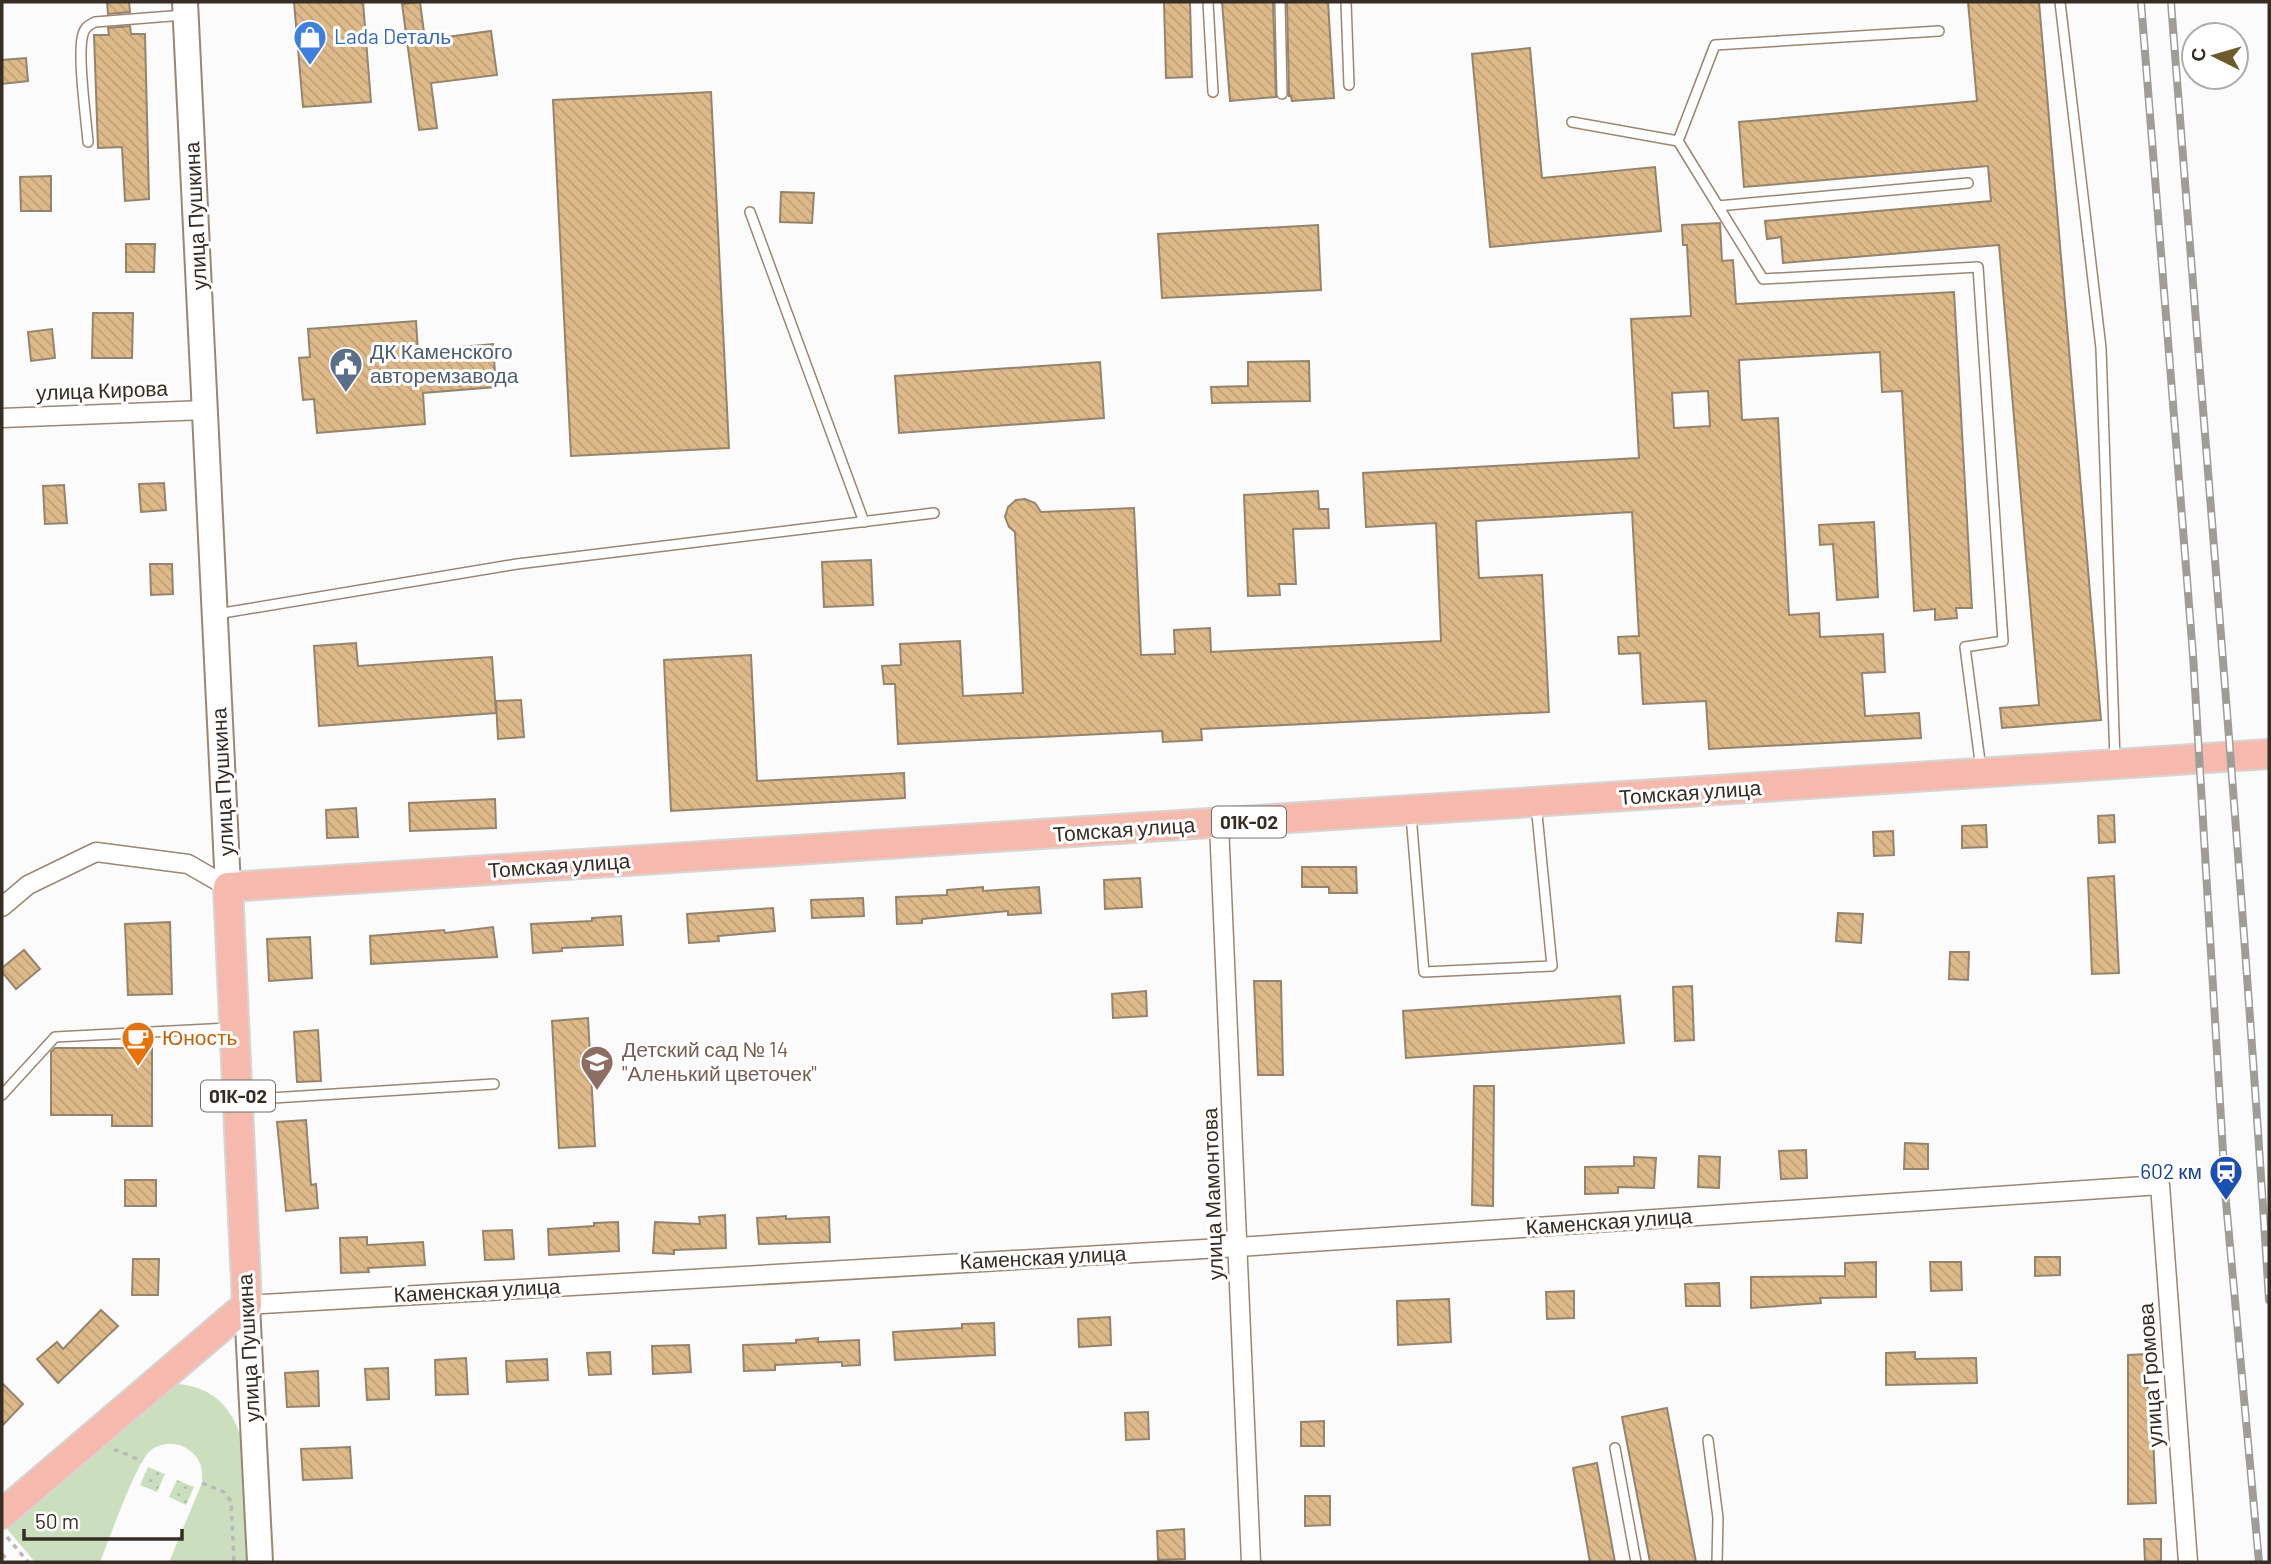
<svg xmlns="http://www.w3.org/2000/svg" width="2271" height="1564" font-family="Barlow,sans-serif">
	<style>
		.grass { fill: url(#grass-dots) }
		.green { fill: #cbdfbe }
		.building { fill: url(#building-back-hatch); stroke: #95846d; stroke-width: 2; fill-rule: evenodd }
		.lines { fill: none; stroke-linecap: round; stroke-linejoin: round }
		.lane-casing { stroke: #9b8672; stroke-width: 12 }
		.street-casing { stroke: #9b8672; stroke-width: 21 }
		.secondary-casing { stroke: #9b8672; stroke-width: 28 }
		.primary-casing { stroke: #d7d5d3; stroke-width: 32 }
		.path { stroke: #bbb9b6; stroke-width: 3.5; stroke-dasharray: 5 5; stroke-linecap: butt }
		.lane { stroke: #fff; stroke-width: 9 }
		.street { stroke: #fff; stroke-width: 18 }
		.secondary { stroke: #fff; stroke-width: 24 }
		.primary { stroke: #f5baad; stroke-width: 28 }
		.rail-casing { stroke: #a09c98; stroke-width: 8 }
		.rail { stroke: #fff; stroke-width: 5; stroke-dasharray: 16; stroke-linecap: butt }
		.labels { text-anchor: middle; stroke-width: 6; stroke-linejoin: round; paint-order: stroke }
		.shield { fill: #fff; stroke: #726c66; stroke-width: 2 }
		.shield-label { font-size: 19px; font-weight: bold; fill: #362d25 }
		.shop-label { font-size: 21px; fill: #366cbe; stroke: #fff; text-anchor: start }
		.street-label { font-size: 21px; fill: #362d25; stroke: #fff }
		.service-label { font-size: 21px; fill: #4e5e75; stroke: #fff; text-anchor: start }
		.food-label { font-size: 21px; fill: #c56008; stroke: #fff; text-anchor: start }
		.education-label { font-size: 21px; fill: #785e54; stroke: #fff; text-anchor: start }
		.transit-label { font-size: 21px; fill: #164399; stroke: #fff; text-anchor: end }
	</style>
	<defs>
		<pattern id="grass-dots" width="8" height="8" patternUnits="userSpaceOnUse" patternTransform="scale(1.75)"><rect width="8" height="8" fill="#cbdfbe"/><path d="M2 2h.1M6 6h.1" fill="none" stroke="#afc0a3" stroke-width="1.8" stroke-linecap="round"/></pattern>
		<pattern id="building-back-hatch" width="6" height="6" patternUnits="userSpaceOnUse" patternTransform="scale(1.75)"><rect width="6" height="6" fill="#deba8a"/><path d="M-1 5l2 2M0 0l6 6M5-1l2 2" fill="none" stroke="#bfa077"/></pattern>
	</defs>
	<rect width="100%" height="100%" fill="#fbfbfb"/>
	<g class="grass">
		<path d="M148 1467 165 1474 157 1492 140 1485Z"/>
		<path d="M177 1480 194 1487 186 1505 169 1497Z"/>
	</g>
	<path class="green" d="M180 1384C211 1388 229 1404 240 1434L248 1562H169L202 1483C203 1470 201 1458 189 1450 177 1441 160 1442 149 1452 135 1466 109 1540 100 1562H35L2 1523 161 1386Z"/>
	<g class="building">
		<path d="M107 2H129L130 12 108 14Z"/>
		<path d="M294 2H363L371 102 303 107Z"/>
		<path d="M420 2 425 40 491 31 497 75 431 83 437 128 419 130 402 4Z"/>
		<path d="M1164 2H1190L1192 77 1166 78Z"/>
		<path d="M1222 2H1273L1276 97 1230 101Z"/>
		<path d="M1287 2H1328L1334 98 1292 101 1291 96H1289Z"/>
		<path d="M1968 2H2039L2101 720 2002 728 2000 708 2039 705 1999 245 1783 263 1781 237 1767 239 1765 221 1991 201 1988 166 1744 187 1739 122 1977 101Z"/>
		<path d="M130 26 131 34H145L149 199 125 201 122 147 98 148 94 35H109L108 28Z"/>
		<path d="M1530 48 1542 178 1655 167 1661 231 1490 247 1472 54Z"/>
		<path d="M26 58 28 81 2 84V60Z"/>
		<path d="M711 92 729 448 571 456 553 100Z"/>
		<path d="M51 176V211H21L20 177Z"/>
		<path d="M781 192 814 193 812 223 780 222Z"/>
		<path d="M1720 223 1722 261 1733 260 1736 304 1954 292 1972 608H1956L1957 618 1935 620V609L1914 611 1902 391 1882 392 1880 352 1739 360 1742 420 1778 418 1789 615 1819 613 1820 637 1883 634 1885 672 1862 673 1865 716 1919 713 1921 738 1709 749 1706 701 1643 704 1640 653 1619 654 1618 637 1639 636 1632 512 1476 521 1479 578 1542 575 1549 712 1201 729 1202 740 1163 742 1162 731 898 744 895 684H884L882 666 901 665 900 644 960 641 963 696 1023 693 1015 532 1009 527 1005 517 1008 507 1016 500 1025 499 1035 503 1041 512 1134 508 1141 655 1175 654 1174 630 1210 628 1211 652 1441 641 1436 523 1366 527 1363 473 1639 458 1631 319 1691 316 1687 245H1683L1682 225ZM1708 391 1710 426 1674 428 1672 393Z"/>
		<path d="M1318 225 1321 290 1162 298 1158 234Z"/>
		<path d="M126 244H155L154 272H126Z"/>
		<path d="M93 313H133L132 358H92Z"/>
		<path d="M416 321 418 351 493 344 496 387 423 393 425 424 317 433 314 399 303 400 299 358 310 357 308 329Z"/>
		<path d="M52 329 55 358 31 361 28 332Z"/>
		<path d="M1309 361 1310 401 1212 403 1211 387 1248 386V362Z"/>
		<path d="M1100 362 1104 418 899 433 895 376Z"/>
		<path d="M164 483 166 510 141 512 139 484Z"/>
		<path d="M64 485 67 523 45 524 43 486Z"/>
		<path d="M1318 491 1319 509H1328L1329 528 1293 529 1296 584H1279L1280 595 1248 596 1244 495Z"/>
		<path d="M1874 522 1878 597 1837 600 1833 544 1820 545 1819 525Z"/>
		<path d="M871 560 873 605 824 607 822 562Z"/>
		<path d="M150 564H172L173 594 151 595Z"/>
		<path d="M356 643 358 666 492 657 496 713 319 726 314 646Z"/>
		<path d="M751 655 757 781 904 773 905 798 671 811 664 660Z"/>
		<path d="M521 700 524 737 498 739 496 701Z"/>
		<path d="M495 799 496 828 410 831 409 803Z"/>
		<path d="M356 808 358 837 327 838 326 810Z"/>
		<path d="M2114 815 2115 842 2099 843 2098 816Z"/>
		<path d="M1986 825 1987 847 1962 848V826Z"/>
		<path d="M1893 831 1894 855 1874 856 1873 832Z"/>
		<path d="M1302 867H1356L1357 893H1329V887H1302Z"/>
		<path d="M2114 876 2119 973 2092 974 2088 878Z"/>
		<path d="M1140 878 1142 907 1105 909 1104 880Z"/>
		<path d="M983 887V891L1039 887 1041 913 1008 915V911L922 919V923L897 924 896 897 947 895V890Z"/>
		<path d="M863 898 864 916 812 918 811 900Z"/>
		<path d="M773 908 775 931 718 936 719 941 689 943 687 914Z"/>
		<path d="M1838 913 1863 914 1861 943 1836 941Z"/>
		<path d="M621 916 623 945 562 948V951L533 953 531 924 592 921V918Z"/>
		<path d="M170 922 172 994 128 995 125 924Z"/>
		<path d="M493 927 497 957 371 964 370 936 444 930 445 933Z"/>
		<path d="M310 937 312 978 269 981 267 939Z"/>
		<path d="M24 950 40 969 16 989 2 972V968Z"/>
		<path d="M1950 952H1969L1968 980 1949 979Z"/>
		<path d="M1254 981H1281L1283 1075H1258Z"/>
		<path d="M1692 986 1694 1040 1675 1041 1673 987Z"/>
		<path d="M1146 991 1147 1016 1113 1018 1112 994Z"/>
		<path d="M1620 996 1624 1043 1406 1058 1403 1011Z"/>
		<path d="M588 1018 595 1146 559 1148 552 1021Z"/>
		<path d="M318 1030 321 1081 297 1082 294 1032Z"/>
		<path d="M55 1048H152V1126H112V1115H51V1052Z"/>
		<path d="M1474 1086H1494L1493 1206 1472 1205Z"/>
		<path d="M306 1120 311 1185 316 1184 318 1208 286 1211 277 1122Z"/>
		<path d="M1905 1143 1928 1144V1169H1904Z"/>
		<path d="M1806 1150 1807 1178 1781 1179 1779 1151Z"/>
		<path d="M1699 1156 1720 1157 1719 1188 1698 1187Z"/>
		<path d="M1634 1157 1656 1158 1654 1188 1618 1187V1193L1585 1194V1167L1634 1166Z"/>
		<rect x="125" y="1180" width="31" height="26"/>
		<path d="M725 1215 726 1248 674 1250V1254L653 1253 655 1222 700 1224 699 1217Z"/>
		<path d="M786 1216V1219L829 1217 830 1242 759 1244 757 1218Z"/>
		<path d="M618 1222 619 1251 549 1255 548 1229 594 1226V1223Z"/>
		<path d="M512 1230 514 1259 485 1260 483 1231Z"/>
		<path d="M367 1237V1245L423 1242 425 1265 368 1268 369 1272 341 1273 340 1238Z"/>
		<path d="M2035 1257H2060V1275L2035 1276Z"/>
		<path d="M133 1259H159L158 1295H132Z"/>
		<path d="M1876 1262V1297L1820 1298 1821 1303 1751 1308V1277L1845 1276V1263Z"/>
		<path d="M1930 1262H1961L1962 1290 1931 1291Z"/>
		<path d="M1719 1283 1720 1306H1686L1685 1284Z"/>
		<path d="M1574 1291V1318L1547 1319 1546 1292Z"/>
		<path d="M1449 1299 1451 1342 1398 1345 1397 1301Z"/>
		<path d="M101 1310 118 1326 58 1383 37 1359 57 1342 63 1349Z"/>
		<path d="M1110 1317 1111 1345 1079 1347 1078 1319Z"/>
		<path d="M994 1323 995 1355 895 1360 893 1332 962 1328V1324Z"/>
		<path d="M818 1338V1342L859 1340 860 1365 842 1366V1362L775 1365V1370L744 1371 743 1345 796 1343V1340Z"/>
		<path d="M689 1345 691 1372 653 1374 652 1346Z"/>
		<path d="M610 1352 611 1374 589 1375 587 1353Z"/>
		<path d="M1915 1352V1359L1976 1358 1977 1383 1886 1385V1353Z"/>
		<path d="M2147 1354 2148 1413H2152L2156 1503 2128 1504V1355Z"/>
		<path d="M466 1358 468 1394 436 1395 435 1360Z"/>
		<path d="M547 1359 548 1380 507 1382 506 1361Z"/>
		<path d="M388 1368 389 1399 367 1400 365 1369Z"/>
		<path d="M318 1371 319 1406 287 1407 285 1373Z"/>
		<path d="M2 1383 23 1404 2 1426Z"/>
		<path d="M1667 1408 1696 1562H1650L1622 1417Z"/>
		<path d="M1148 1412 1149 1439 1126 1440 1125 1413Z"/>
		<path d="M1324 1421V1446H1301V1422Z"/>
		<path d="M350 1447 352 1478 303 1480 301 1449Z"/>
		<path d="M1597 1463 1615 1562H1590L1573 1468Z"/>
		<path d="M1305 1496H1330V1525L1305 1526Z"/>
		<path d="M1184 1529 1185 1559 1158 1560 1157 1531Z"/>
		<path d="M2144 1539H2161V1562H2145Z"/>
	</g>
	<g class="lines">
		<defs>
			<g id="lane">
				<path d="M1208 2 1213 92"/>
				<path d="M1280 2 1282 94"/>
				<path d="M1346 2 1349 85"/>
				<path d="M2060 2 2101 348 2115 760"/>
				<path d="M1572 122 1678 141 1763 279 1978 267 2003 641 1965 647 1981 769"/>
				<path d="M1678 141 1715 45 1939 31"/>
				<path d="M88 142C86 117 77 54 83 34 85 27 89 25 95 22L184 15"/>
				<path d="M1718 206 1968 183"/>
				<path d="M750 212 864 522"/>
				<path d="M217 614 517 564 934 513"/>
				<path d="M1411 815 1424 972 1552 966 1536 804"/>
				<path d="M2 1095 55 1037 229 1028"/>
				<path d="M240 1100 494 1084"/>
				<path d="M1708 1440 1718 1518 1717 1562"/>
				<path d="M1615 1448 1636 1562"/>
			</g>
			<g id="street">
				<path d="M2 418 205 410"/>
				<path d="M1219 824 1251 1562"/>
				<path d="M2 907 28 885 96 852 188 864 228 887"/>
				<path d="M247 1305 1238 1247 2160 1185 2188 1562"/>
			</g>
			<g id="secondary">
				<path d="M185 2 228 887"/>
				<path d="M247 1305 260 1562"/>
			</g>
			<path id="primary" d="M2 1514 247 1305 228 887 2269 754"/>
		</defs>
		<use href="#lane" class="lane-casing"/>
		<use href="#street" class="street-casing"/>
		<use href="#secondary" class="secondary-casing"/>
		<use href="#primary" class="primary-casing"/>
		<g class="path">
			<path d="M114 1451 117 1450 142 1461"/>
			<path d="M202 1483 224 1492 231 1501 234 1562"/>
			<path d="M7 1537 28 1562"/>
			<path d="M2 1554 9 1562"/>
		</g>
		<use href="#lane" class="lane"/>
		<use href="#street" class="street"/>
		<use href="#secondary" class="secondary"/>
		<use href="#primary" class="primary"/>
		<defs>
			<g id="rail">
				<path d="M2141 2 2193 655 2226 1202 2259 1562"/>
				<path d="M2171 2C2204 435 2242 867 2269 1300"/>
			</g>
		</defs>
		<use href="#rail" class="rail-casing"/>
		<use href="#rail" class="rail"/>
	</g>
	<defs>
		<symbol id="shop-pin" viewBox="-11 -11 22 30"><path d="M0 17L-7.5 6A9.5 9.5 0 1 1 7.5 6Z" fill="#3f7fe0" stroke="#fff"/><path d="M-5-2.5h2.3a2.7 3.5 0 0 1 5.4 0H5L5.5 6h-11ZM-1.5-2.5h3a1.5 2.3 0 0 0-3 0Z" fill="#fff"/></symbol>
		<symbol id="civic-pin" viewBox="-11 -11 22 30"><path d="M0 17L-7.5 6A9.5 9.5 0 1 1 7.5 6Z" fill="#5c6f8a" stroke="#fff"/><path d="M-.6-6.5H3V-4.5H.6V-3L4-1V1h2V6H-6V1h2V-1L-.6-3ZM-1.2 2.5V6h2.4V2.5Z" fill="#fff"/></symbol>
		<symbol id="cafe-pin" viewBox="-11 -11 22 30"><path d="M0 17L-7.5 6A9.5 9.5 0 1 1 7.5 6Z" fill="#e8710a" stroke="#fff"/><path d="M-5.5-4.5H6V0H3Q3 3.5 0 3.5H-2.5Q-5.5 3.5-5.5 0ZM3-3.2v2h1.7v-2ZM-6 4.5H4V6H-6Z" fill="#fff"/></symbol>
		<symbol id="school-pin" viewBox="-11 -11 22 30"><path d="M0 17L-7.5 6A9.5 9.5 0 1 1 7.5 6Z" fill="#8d6e63" stroke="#fff"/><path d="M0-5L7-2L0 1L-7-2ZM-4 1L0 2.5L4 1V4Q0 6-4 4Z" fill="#fff"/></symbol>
		<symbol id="station-pin" viewBox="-11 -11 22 30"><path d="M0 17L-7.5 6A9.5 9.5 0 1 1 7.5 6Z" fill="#1a4fb4" stroke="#fff"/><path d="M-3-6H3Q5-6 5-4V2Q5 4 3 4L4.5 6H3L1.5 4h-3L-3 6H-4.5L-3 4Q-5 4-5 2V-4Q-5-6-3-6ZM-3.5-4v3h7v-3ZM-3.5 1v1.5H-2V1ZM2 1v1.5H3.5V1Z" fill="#fff"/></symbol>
	</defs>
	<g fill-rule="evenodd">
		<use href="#shop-pin" x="291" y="18" width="38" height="52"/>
		<use href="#civic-pin" x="327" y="345" width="38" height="52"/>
		<use href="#cafe-pin" x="119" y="1019" width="38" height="52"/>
		<use href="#school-pin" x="578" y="1043" width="38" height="52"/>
		<use href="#station-pin" x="2207" y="1153" width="38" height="52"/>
	</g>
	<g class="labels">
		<g class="shield">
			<rect x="1212" y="806.5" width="74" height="31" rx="5"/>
			<rect x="201" y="1080.5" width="74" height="31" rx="5"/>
		</g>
		<g class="shield-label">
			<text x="1249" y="829">01К-02</text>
			<text x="238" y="1103">01К-02</text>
		</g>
		<g class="shop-label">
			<text x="334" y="44">Lada Dеталь</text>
		</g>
		<g class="street-label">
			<text transform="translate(196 216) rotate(-93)" y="7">улица Пушкина</text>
			<text transform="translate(102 391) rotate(-2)" y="7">улица Кирова</text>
			<text transform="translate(223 782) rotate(-93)" y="7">улица Пушкина</text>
			<text transform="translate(1690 793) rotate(-4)" y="7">Томская улица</text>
			<text transform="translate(1124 830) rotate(-4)" y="7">Томская улица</text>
			<text transform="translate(559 866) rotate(-4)" y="7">Томская улица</text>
			<text transform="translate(1213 1194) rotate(-92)" y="7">улица Мамонтова</text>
			<text transform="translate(1609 1222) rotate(-4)" y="7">Каменская улица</text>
			<text transform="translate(1043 1258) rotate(-3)" y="7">Каменская улица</text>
			<text transform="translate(477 1291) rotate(-3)" y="7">Каменская улица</text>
			<text transform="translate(249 1348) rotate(-93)" y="7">улица Пушкина</text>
			<text transform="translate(2151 1375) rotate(-94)" y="7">улица Громова</text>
		</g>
		<g class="service-label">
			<text x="370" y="359">ДК Каменского<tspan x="370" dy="24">авторемзавода</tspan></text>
		</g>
		<g class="food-label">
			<text x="162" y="1045">Юность</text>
		</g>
		<g class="education-label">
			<text x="622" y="1057">Детский сад № 14<tspan x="622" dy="24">"Аленький цветочек"</tspan></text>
		</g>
		<g class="transit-label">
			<text x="2202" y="1179">602 км</text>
		</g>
	</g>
	<rect width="2271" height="1564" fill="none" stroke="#362d25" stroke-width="7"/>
	<g transform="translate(2215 56) rotate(275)"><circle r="33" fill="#ffffff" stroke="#afaba8" stroke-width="2"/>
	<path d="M0-5L12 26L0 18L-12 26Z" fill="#6d5c2a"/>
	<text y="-10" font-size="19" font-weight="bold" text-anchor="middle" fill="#362d25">С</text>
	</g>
	<path d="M24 1529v10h158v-10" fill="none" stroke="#362d25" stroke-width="3.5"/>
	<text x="35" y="1529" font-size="21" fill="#362d25" stroke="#ffffff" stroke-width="5" paint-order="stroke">50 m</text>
</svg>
